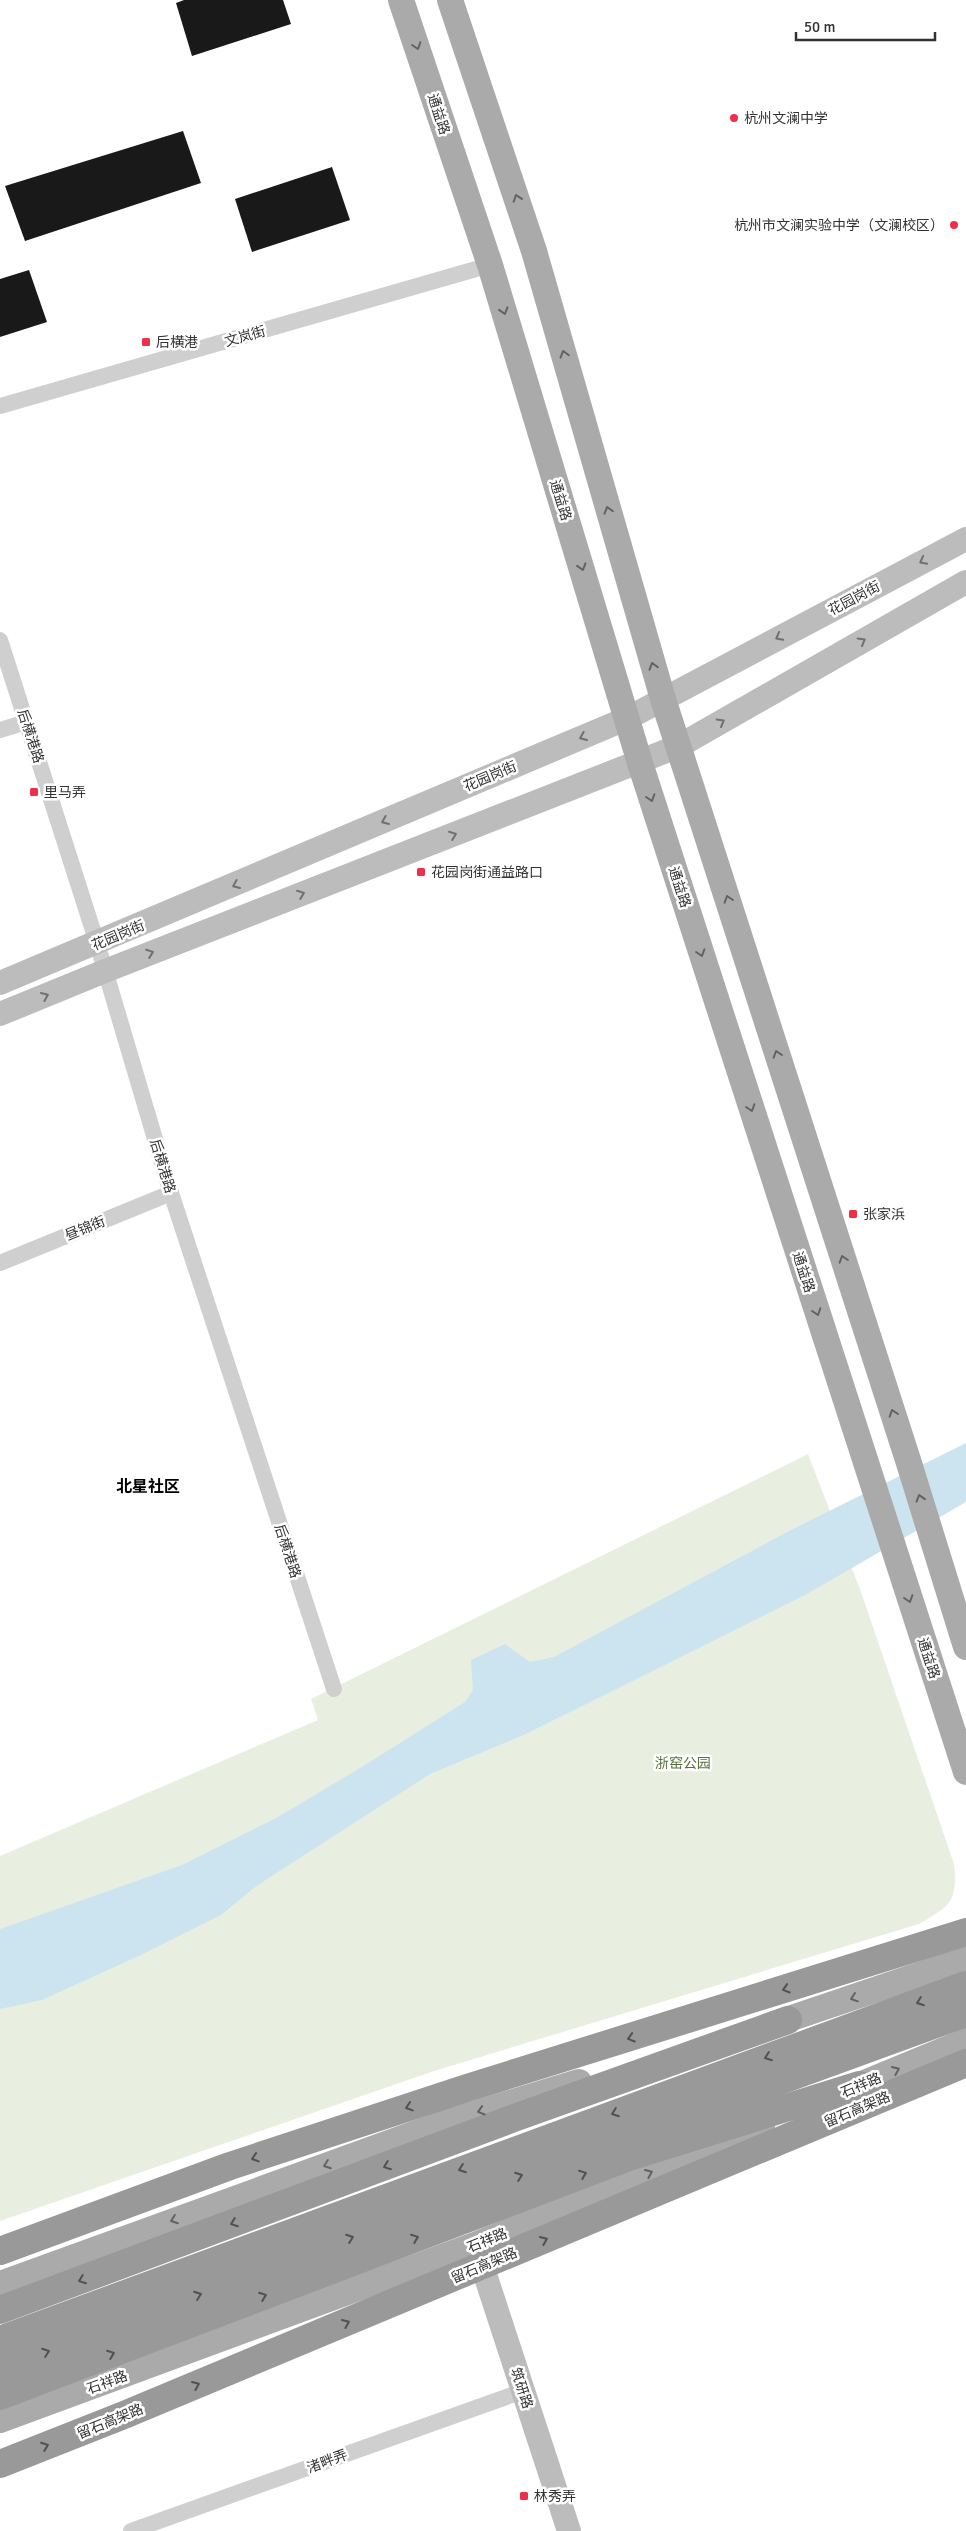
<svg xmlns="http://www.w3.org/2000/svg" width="966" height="2531" font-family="Signika,'Noto Sans SC',sans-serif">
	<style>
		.green { fill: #e9efe0 }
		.water { fill: #cce4ef }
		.building { fill: #191919 }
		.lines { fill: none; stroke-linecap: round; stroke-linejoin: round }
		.street { stroke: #cfcfcf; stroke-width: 16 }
		.secondary { stroke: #bcbcbc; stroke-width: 24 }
		.primary { stroke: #aaa; stroke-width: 26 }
		.highway { stroke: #999; stroke-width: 28 }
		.highway-bridge { stroke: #999; stroke-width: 28 }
		.oneway { stroke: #626262 }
		.oneway2 { stroke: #707070 }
		.oneway3 { stroke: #515151 }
		.poi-dot { fill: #ee2f4a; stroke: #fff; stroke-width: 2 }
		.labels { text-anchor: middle; stroke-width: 5; stroke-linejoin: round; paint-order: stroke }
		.street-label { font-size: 14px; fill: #323232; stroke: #fff }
		.poi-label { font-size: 14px; fill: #323232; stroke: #fff; text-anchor: start }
		.park-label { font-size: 14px; fill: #59713c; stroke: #fff }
		.quarter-label { font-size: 16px; font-weight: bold; fill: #000; stroke: #fff }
	</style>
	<rect width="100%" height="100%" fill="#fff"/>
	<path class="green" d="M808 1454 861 1592 954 1864C958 1902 950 1906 919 1924L434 2071 0 2221V1856L318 1720 311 1699Z"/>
	<path class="water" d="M966 1443V1502L807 1594 526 1734 430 1774 258 1885 221 1915 143 1954 42 2000 0 2009V1929L182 1865 278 1817 365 1765 465 1702 473 1690 471 1660 505 1644 530 1662 554 1657 789 1531Z"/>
	<g class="building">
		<path d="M184 0H283L291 24 192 56 176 3Z"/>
		<path d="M183 131 201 183 25 241 5 186Z"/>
		<path d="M332 167 350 220 252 252 235 199Z"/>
		<path d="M29 270 47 322 0 337V279Z"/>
	</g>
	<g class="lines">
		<g class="street">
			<path d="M0 406 490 265"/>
			<path d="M0 640 97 943 171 1193 334 1689"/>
			<path d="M0 730 26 722"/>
			<path d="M0 1263 171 1193"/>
			<path d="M131 2531 523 2391"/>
		</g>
		<g class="secondary">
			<path d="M0 983 628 718 966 539"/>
			<path d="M0 1014 105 971 679 746 966 582"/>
			<path d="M476 2247 569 2531"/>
		</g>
		<g class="primary">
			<path d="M401 0 490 265 640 763 966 1772"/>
			<path d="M450 0 534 251 663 699 908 1460 966 1647"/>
			<path d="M768 2026 966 1959"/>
			<path d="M840 2093 966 2041"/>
			<path d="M0 2284 447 2122 579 2082"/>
			<path d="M0 2420 475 2245 762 2126"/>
		</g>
		<g class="highway">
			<path d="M0 2251 230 2166 467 2088 966 1932"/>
			<path d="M0 2310 514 2118 788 2020"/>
			<path d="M0 2340 966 1985"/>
			<path d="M0 2369 488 2187 966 2013"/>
			<path d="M0 2396 629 2157 859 2085"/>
		</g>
		<path class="highway-bridge" d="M0 2464 124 2415 966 2063"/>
	</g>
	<defs><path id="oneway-chevron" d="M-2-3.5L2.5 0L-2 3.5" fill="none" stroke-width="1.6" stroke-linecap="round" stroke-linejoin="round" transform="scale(1.25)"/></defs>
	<g class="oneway">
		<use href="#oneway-chevron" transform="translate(417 46) rotate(72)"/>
		<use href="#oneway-chevron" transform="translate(517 198) rotate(-109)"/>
		<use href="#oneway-chevron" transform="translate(504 311) rotate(73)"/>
		<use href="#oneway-chevron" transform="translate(564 354) rotate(-106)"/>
		<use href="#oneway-chevron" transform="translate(608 510) rotate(-106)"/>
		<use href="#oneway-chevron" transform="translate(582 567) rotate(73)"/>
		<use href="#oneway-chevron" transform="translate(653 666) rotate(-106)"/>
		<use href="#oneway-chevron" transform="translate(651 798) rotate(72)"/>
		<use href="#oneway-chevron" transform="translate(728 899) rotate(-108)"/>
		<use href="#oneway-chevron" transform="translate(701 953) rotate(72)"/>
		<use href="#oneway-chevron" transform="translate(777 1054) rotate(-108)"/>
		<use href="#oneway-chevron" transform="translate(751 1108) rotate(72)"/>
		<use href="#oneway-chevron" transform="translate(843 1259) rotate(-108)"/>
		<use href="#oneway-chevron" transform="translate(817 1312) rotate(72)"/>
		<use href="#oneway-chevron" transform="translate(893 1413) rotate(-108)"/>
		<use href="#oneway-chevron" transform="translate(920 1498) rotate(-107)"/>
		<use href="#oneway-chevron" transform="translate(909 1599) rotate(72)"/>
		<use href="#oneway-chevron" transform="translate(854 1998) rotate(161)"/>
		<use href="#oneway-chevron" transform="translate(896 2070) rotate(-23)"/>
		<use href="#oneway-chevron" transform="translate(481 2111) rotate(163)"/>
		<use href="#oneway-chevron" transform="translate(327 2165) rotate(160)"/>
		<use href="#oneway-chevron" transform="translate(649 2173) rotate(-23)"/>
		<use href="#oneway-chevron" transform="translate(174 2220) rotate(160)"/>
	</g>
	<g class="oneway2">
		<use href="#oneway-chevron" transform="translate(923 561) rotate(152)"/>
		<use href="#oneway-chevron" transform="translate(779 637) rotate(152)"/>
		<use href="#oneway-chevron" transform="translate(862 641) rotate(-30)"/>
		<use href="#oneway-chevron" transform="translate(721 722) rotate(-30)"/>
		<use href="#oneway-chevron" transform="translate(583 737) rotate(157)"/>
		<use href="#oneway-chevron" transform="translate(385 821) rotate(157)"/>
		<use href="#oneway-chevron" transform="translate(453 835) rotate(-21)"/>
		<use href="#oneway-chevron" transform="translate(236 885) rotate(157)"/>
		<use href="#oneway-chevron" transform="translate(301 894) rotate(-21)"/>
		<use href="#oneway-chevron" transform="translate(150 953) rotate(-21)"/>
		<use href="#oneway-chevron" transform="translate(45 996) rotate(-23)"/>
	</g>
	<g class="oneway3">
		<use href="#oneway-chevron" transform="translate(786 1989) rotate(163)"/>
		<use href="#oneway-chevron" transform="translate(920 2002) rotate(160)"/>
		<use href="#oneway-chevron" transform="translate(631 2038) rotate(163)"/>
		<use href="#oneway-chevron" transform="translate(768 2057) rotate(160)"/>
		<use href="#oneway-chevron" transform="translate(409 2107) rotate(162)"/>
		<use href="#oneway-chevron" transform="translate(615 2113) rotate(160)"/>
		<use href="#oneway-chevron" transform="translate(255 2158) rotate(162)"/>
		<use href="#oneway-chevron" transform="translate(387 2166) rotate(159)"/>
		<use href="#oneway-chevron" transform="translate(462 2169) rotate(160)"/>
		<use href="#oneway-chevron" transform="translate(583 2174) rotate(-21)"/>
		<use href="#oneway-chevron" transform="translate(519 2176) rotate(-20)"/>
		<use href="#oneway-chevron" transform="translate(234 2223) rotate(159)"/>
		<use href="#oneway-chevron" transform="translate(350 2238) rotate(-20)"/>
		<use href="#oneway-chevron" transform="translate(415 2238) rotate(-21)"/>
		<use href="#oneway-chevron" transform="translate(544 2240) rotate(-23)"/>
		<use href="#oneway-chevron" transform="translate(82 2280) rotate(159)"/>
		<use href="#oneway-chevron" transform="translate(198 2295) rotate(-20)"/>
		<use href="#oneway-chevron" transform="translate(263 2296) rotate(-21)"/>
		<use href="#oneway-chevron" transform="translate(346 2323) rotate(-23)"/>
		<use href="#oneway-chevron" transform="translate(46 2352) rotate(-20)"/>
		<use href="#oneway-chevron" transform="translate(111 2354) rotate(-21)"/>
		<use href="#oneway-chevron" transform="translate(196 2385) rotate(-23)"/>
		<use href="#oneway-chevron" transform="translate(45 2446) rotate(-21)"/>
	</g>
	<g class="poi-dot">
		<circle cx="734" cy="118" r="5"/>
		<circle cx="954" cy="225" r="5"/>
		<rect x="141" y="337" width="10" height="10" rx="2.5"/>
		<rect x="29" y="787" width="10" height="10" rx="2.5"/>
		<rect x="416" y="867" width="10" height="10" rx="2.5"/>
		<rect x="848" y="1209" width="10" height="10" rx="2.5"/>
		<rect x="519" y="2491" width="10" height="10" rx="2.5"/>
	</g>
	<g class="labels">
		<g class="street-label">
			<text transform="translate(439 114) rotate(72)" y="5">通益路</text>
			<text transform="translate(245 336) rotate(-16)" y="5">文岚街</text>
			<text transform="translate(561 500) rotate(73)" y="5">通益路</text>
			<text transform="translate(854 598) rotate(-28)" y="5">花园岗街</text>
			<text transform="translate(31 736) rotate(72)" y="5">后横港路</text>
			<text transform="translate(490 776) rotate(-23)" y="5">花园岗街</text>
			<text transform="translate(680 887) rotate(72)" y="5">通益路</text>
			<text transform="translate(118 935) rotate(-23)" y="5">花园岗街</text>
			<text transform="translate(163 1166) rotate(73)" y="5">后横港路</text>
			<text transform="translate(85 1228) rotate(-22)" y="5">昼锦街</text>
			<text transform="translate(804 1272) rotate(72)" y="5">通益路</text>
			<text transform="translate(288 1551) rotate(72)" y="5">后横港路</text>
			<text transform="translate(929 1658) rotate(72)" y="5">通益路</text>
			<text transform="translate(861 2085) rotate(-23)" y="5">石祥路</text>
			<text transform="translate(857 2109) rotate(-23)" y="5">留石高架路</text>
			<text transform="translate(487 2240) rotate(-22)" y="5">石祥路</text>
			<text transform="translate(484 2265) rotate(-23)" y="5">留石高架路</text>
			<text transform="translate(107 2382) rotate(-20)" y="5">石祥路</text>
			<text transform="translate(522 2388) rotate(72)" y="5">筑研路</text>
			<text transform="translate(110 2421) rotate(-22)" y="5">留石高架路</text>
			<text transform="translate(327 2461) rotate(-20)" y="5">渚畔弄</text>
		</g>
		<g class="poi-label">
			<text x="744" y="123">杭州文澜中学</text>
			<text x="944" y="230" text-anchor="end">杭州市文澜实验中学（文澜校区）</text>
			<text x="156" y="347">后横港</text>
			<text x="44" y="797">里马弄</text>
			<text x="431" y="877">花园岗街通益路口</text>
			<text x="863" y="1219">张家浜</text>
			<text x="534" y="2501">林秀弄</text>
		</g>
		<g class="park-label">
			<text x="683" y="1768">浙窑公园</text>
		</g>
		<g class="quarter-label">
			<text x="148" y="1492">北星社区</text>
		</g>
	</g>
	<path d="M796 32v8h139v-8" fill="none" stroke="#323232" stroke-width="2.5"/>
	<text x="804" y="32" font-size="15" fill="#323232" stroke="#ffffff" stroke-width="4" paint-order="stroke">50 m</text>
</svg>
